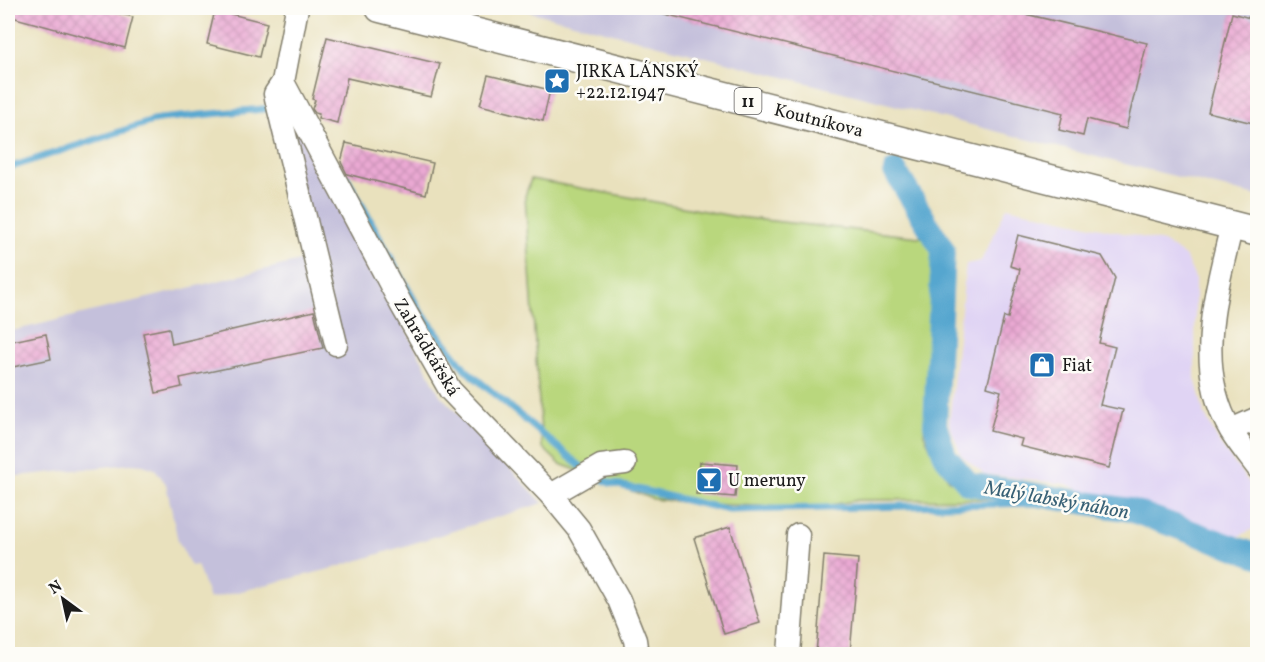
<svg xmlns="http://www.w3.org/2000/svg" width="1265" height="662" font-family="Vollkorn,serif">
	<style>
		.built { fill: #e0d4f4 }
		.industrial { fill: #c4c0db }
		.green { fill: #b9d77d; stroke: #6a7a4c; stroke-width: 1.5 }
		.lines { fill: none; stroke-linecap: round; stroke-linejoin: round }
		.stream { stroke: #54a6cf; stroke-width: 7 }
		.canal { stroke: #54a6cf; stroke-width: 24 }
		.building { fill: url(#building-cross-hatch) }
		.minor-casing { stroke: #827e6c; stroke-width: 25 }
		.major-casing { stroke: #827e6c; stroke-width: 31 }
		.minor { stroke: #fff; stroke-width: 22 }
		.major { stroke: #fff; stroke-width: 28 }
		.labels { text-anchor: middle; stroke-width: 5; stroke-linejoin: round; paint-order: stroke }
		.shield { fill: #fdfcf7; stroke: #605f5e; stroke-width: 1.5 }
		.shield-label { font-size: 16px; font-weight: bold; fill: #1c1c1c }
		.poi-label { font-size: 18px; fill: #1c1c1c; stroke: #fdfcf7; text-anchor: start }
		.street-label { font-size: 18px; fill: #1c1c1c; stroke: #fdfcf7 }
		.water-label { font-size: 20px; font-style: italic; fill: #386176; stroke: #fdfcf7 }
	</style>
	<defs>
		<pattern id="building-cross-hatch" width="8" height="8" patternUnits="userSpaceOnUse" patternTransform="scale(1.5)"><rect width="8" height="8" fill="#eaa9d3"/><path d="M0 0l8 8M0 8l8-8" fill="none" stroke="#c891b5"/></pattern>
	</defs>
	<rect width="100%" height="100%" fill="#fdfcf7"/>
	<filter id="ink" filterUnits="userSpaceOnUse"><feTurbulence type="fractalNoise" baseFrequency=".0167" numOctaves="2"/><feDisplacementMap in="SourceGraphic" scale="12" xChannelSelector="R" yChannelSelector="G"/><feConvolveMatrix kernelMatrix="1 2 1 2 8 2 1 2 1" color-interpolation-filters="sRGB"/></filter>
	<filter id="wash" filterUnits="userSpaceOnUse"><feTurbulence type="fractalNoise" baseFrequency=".008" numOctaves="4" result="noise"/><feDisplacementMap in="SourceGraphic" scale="24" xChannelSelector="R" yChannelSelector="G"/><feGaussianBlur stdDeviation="1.35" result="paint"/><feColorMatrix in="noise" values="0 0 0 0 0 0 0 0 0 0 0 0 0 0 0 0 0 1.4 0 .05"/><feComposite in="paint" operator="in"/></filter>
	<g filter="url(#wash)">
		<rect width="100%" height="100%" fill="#e9e1bd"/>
		<path class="built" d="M1007 207 1163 242 1185 256 1195 278V378L1204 413 1220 444 1257 493V527L1223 544 1197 537 1066 484 984 474 961 455 949 423 966 264 981 261Z"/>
		<g class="industrial">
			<path d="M515 8H1257V196L1116 162Z"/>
			<path d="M283 93 440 395 543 503 334 568 209 599 197 565 191 566 178 541 166 484 155 469 143 465 130 464 8 477V332L300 261 297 222 284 183 264 95Z"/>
		</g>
		<path class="green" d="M531 179 737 217 928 238 937 264 924 434 936 460 949 480 991 499 858 500 814 508 703 504 653 499 560 464 542 447 525 196Z"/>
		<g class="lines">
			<g class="stream">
				<path d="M8 168 159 119 274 108"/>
				<path d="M347 178 420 311 466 370 585 470"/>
				<path d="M602 479 610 483 729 510 1085 502"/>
			</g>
			<path class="canal" d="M895 171 943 250 935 425 945 456 969 484 1130 510 1258 556"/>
		</g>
		<g id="blocks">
			<g class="building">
				<path d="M8 8H97L133 17 125 48 8 16Z"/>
				<path d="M664 8H852L874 13 875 8H1000L1147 43 1126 129 1087 119 1083 136 1059 130 1063 113 664 14Z"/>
				<path d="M215 10 267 23 259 57 207 44Z"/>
				<path d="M1232 13 1257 20V124L1208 112Z"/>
				<path d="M327 37 440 64 431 97 347 78 337 123 318 118 319 114 315 113 312 109 315 100 312 99Z"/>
				<path d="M488 75 550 90 543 121 480 105Z"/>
				<path d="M346 143 433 163 426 194 347 174 341 162Z"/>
				<path d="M1018 235 1102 256 1115 278 1099 343 1115 347 1100 405 1123 410 1109 468 1020 446 1022 439 990 431 1001 391 987 387 1004 317 1008 318 1020 269 1010 266Z"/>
				<path d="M314 311 323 348 180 378 182 387 156 393 143 333 169 328 172 344Z"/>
				<path d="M46 334 51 359 8 368V342Z"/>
				<path d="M700 462 738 465 735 497 696 494Z"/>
				<path d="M730 527 760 623 724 634 694 538Z"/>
				<path d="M824 556 858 559 850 654H816Z"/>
			</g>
		</g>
	</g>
	<g filter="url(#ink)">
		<use href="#blocks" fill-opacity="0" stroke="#827e6c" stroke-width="1.5"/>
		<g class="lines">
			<defs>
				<g id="minor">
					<path d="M297 8 283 82 401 304 450 390 551 495 579 529 619 600 635 640 637 654"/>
					<path d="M283 82 275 94 336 344"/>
					<path d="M1232 225C1216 292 1193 367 1231 431 1239 444 1249 456 1258 468"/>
					<path d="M1231 430 1258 418"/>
					<path d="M551 495 601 466 625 463"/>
					<path d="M789 654 798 535"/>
				</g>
				<path id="major" d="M380 8 1258 232"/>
			</defs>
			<use href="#minor" class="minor-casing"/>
			<use href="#major" class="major-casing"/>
			<use href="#minor" class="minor"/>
			<use href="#major" class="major"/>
		</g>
	</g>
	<defs>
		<symbol id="sight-square" viewBox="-11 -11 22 22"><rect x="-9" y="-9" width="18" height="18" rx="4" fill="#1f6fb2" stroke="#fdfcf7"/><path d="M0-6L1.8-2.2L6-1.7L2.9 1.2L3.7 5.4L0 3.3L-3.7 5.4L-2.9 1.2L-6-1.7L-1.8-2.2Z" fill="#fff"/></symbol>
		<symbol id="shop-square" viewBox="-11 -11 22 22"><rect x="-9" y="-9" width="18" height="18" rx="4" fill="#1f6fb2" stroke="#fdfcf7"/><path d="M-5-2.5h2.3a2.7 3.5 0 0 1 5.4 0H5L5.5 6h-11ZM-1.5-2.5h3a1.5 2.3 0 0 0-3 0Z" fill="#fff"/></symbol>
		<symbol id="bar-square" viewBox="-11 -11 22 22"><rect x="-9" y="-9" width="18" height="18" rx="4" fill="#1f6fb2" stroke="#fdfcf7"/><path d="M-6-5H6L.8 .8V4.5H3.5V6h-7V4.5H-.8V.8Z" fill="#fff"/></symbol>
	</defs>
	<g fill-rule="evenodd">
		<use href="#sight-square" x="542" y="66" width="30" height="30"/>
		<use href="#shop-square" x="1027" y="350" width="30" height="30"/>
		<use href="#bar-square" x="694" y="465" width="30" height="30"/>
	</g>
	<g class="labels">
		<rect class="shield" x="734.5" y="88" width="27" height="26" rx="4.5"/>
		<g class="shield-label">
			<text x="748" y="107">11</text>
		</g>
		<g class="poi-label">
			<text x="576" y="77">JIRKA LÁNSKÝ<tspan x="576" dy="21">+22.12.1947</tspan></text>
			<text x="1062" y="371">Fiat</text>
			<text x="728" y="486">U meruny</text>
		</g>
		<g class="street-label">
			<text transform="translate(819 120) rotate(14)" y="6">Koutníkova</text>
			<text transform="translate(427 347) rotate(59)" y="6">Zahrádkářská</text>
		</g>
		<g class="water-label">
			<text transform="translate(1057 499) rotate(10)" y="7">Malý labský náhon</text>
		</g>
	</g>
	<rect width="1265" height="662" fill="none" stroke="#fdfcf7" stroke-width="30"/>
	<g transform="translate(63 599) rotate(327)" stroke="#fdfcf7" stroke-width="4.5" paint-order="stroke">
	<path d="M0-4.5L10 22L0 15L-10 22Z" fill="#1c1c1c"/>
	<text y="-9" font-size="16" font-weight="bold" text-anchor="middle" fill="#1c1c1c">N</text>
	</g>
</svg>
